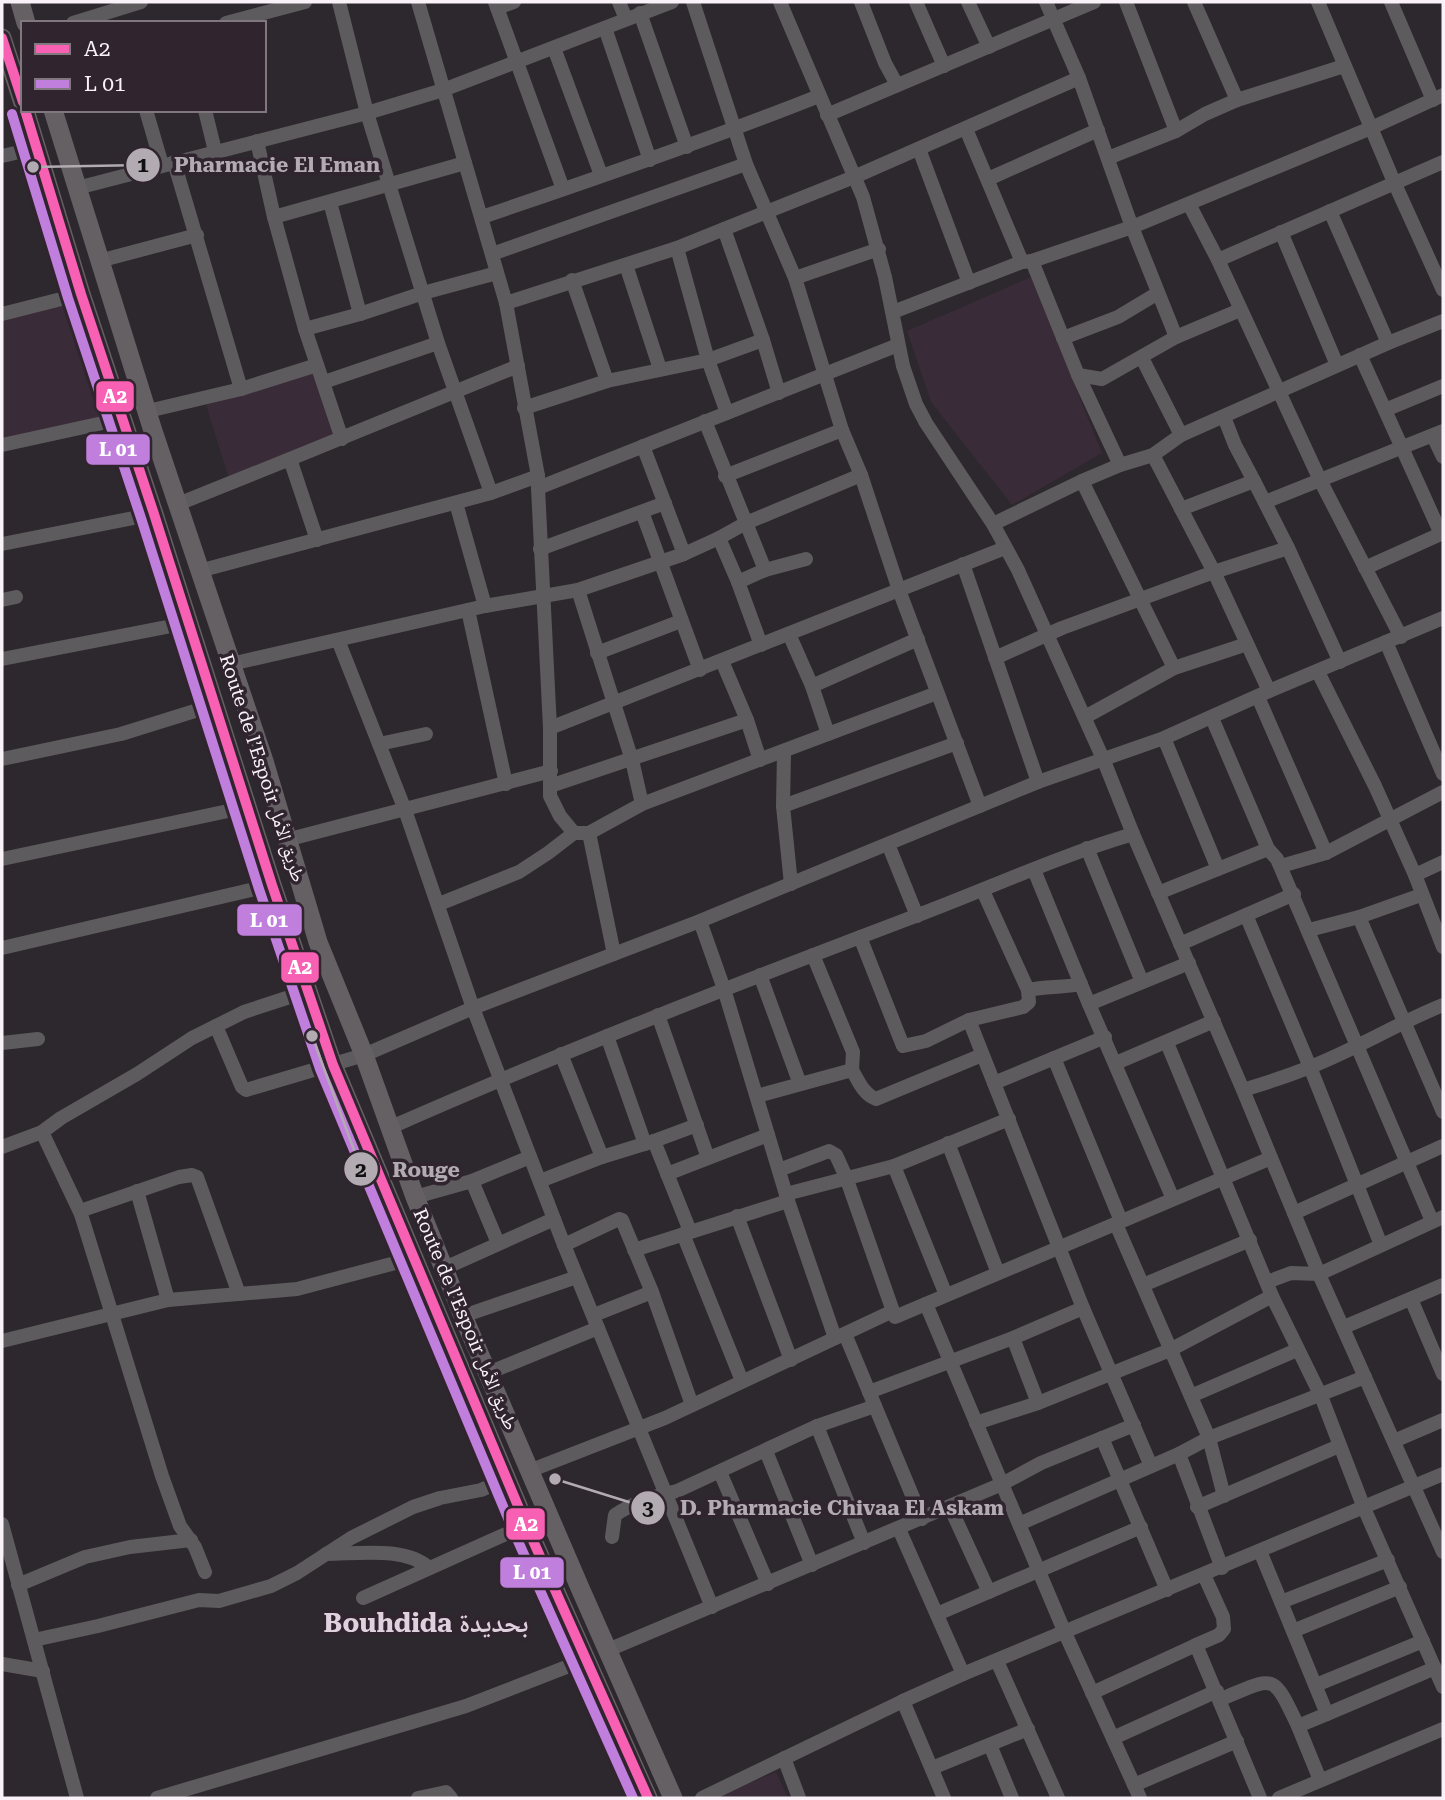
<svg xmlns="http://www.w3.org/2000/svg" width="1445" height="1800" font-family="'Roboto Serif','Noto Naskh Arabic',serif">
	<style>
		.built { fill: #392b38 }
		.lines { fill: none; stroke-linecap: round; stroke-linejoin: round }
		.minor { stroke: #5e5b5e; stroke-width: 14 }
		.highway { stroke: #646064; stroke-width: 19 }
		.bus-1-casing { stroke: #30252f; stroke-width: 16 }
		.bus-2-casing { stroke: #30252f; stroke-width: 16 }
		.bus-1 { stroke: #f860b3; stroke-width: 10 }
		.bus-2 { stroke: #c07fdc; stroke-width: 10 }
		.labels { text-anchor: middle; stroke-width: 7; stroke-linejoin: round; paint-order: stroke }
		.street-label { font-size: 19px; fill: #f9f2f8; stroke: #30252f }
		.district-label { font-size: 26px; font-weight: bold; fill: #dfd2de; stroke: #30252f }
		.leader { fill: none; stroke: #b2abb1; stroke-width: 2.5 }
		.callout-dot { fill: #b2abb1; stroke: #30252f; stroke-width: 2.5 }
		.mark-label { font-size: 21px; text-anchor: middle; font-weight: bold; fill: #111 }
		.callout-label { font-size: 21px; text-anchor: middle; font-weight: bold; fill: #b2abb1; stroke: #30252f; stroke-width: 7; stroke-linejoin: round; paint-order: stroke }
		.line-badge { stroke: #30252f; stroke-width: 2.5 }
		.badge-label { font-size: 19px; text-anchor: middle; font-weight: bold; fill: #fff }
	</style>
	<rect width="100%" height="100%" fill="#2d282d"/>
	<g class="built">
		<path d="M1031 277 1102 453 1012 505 931 402 907 331Z"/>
		<path d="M89 297 123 415 2 439V319Z"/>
		<path d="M314 372 336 437 228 476 206 405Z"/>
		<path d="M776 1772 788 1798H714Z"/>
	</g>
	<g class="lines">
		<g class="minor">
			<path d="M339 2 367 113 438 343 491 493"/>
			<path d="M418 2 506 303 538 476V488"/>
			<path d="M495 2 563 189"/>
			<path d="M619 2 626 19"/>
			<path d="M693 2 746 164 795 278 842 430 861 475 899 590 980 806"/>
			<path d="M780 2 863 197 885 277 903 366 916 404 926 423 993 524 1018 570 1104 761 1133 834 1243 1090 1322 1281 1443 1552"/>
			<path d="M861 2 885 63 897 85"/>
			<path d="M916 2 944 66"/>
			<path d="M968 2 989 47"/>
			<path d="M1046 2 1079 78 1132 227 1176 337"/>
			<path d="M1126 2 1176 131"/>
			<path d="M1194 2 1237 100"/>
			<path d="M1318 2 1394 182 1443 290"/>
			<path d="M1391 2 1433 100"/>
			<path d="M497 8 514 2"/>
			<path d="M640 13 687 147"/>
			<path d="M73 23 141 2"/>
			<path d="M226 23 305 2"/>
			<path d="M605 28 650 160"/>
			<path d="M554 48 601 175"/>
			<path d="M146 110 162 165"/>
			<path d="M205 110 215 151"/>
			<path d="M827 115 1094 2"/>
			<path d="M966 129 1022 262"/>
			<path d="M257 141 274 217 305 329 342 439"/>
			<path d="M919 149 969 283"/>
			<path d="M2 156 37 148"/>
			<path d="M1108 158 1176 131 1205 114 1237 100 1344 66"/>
			<path d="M174 162 241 389"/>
			<path d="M988 179 1098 130"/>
			<path d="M77 188 367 113 443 90 672 2"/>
			<path d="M1189 204 1218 260 1320 480 1401 637"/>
			<path d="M1330 211 1388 343"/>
			<path d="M274 217 465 163"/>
			<path d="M482 217C595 179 708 140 819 96"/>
			<path d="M724 229 854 177 1079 78"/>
			<path d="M1281 232 1337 365"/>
			<path d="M677 248 708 360 727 413"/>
			<path d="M492 254 746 164"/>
			<path d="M1218 260 1443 162"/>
			<path d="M99 261 197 235"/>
			<path d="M1032 261 1078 375 1120 465"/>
			<path d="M626 265 660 369"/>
			<path d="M795 278 879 249"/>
			<path d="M572 280 607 381"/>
			<path d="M506 303 677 248 724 229 763 340 779 393"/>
			<path d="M893 312 1022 262 1032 261 1132 227 1371 128 1443 95"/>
			<path d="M2 314 81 294"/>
			<path d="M360 314 423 293 497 273"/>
			<path d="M305 329 360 314 330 202"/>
			<path d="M1063 338 1118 317 1158 293"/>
			<path d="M1360 355 1441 534"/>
			<path d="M1142 358 1181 435"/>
			<path d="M1078 375 1102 379 1176 337 1240 310"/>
			<path d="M324 382 438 343"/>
			<path d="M524 408 607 381 708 360 763 340"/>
			<path d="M1385 410 1443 386"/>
			<path d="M148 411 241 389 317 365"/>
			<path d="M1224 417 1235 445 1254 481"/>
			<path d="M705 421 765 570"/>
			<path d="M1433 436 1443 457"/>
			<path d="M2 445 121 419"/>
			<path d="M643 446 684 554"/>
			<path d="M1153 455 1214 572 1269 691"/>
			<path d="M290 459 518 366"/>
			<path d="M725 476 842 430"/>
			<path d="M1082 481 1174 668"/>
			<path d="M1265 502 1443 431"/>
			<path d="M456 503 485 606"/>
			<path d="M178 504 290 459 317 540"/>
			<path d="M1181 509 1254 481 1288 548 1340 662"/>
			<path d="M642 512 700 670"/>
			<path d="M993 524 1082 481 1120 465 1153 455 1181 435 1388 343 1443 321"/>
			<path d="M719 538 738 582 761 645"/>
			<path d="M2 544 154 514"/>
			<path d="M540 549 665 503"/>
			<path d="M963 564 1038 782"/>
			<path d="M1365 568 1443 533"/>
			<path d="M199 571 491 493 538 476"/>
			<path d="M738 582 765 570 806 559"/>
			<path d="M578 590 632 760 642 804"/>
			<path d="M2 600 16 597"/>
			<path d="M468 610 506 784"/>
			<path d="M789 634 812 686 828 734"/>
			<path d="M338 640 405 810 473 1008 564 1245 712 1607"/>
			<path d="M1386 642 1443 774"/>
			<path d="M597 653 681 621"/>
			<path d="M995 658 1062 628 1214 572 1288 548"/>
			<path d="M2 659 187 623"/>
			<path d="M722 661 747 720 760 760"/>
			<path d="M231 664 485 606 578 590 684 554 719 538 746 523 861 475"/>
			<path d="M1318 672 1375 786 1415 875 1443 947"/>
			<path d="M812 686 918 639"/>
			<path d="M1258 697 1326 853"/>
			<path d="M1085 717 1174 668 1247 644"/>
			<path d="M1212 718 1268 849"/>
			<path d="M550 728 1005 548"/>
			<path d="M1164 738 1218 869"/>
			<path d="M379 744 426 734"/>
			<path d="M784 753 783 806 791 884"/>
			<path d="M2 759 121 734 214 705"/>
			<path d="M550 786 747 720"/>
			<path d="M783 806 957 743"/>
			<path d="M574 833 560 816 550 796V728L538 488 898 345"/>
			<path d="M589 833 614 954"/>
			<path d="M286 840 551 771"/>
			<path d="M888 844 917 916"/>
			<path d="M1087 848 1142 982"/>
			<path d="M2 859 247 807"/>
			<path d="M1281 866 1326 853 1443 792"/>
			<path d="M1034 870 1089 1004"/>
			<path d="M1415 875 1443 862"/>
			<path d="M1158 893 1268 849 1277 859 1432 1221"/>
			<path d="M439 904 519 872 548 853 574 833H589L642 804 937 693"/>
			<path d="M1246 915 1310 1067 1381 1245"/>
			<path d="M1359 917 1443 1112"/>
			<path d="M700 921 724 989 788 1201 835 1338"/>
			<path d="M1309 930 1359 917 1421 895"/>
			<path d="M860 937 903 1046 926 1041 969 1020 1023 1007 1029 1002 1028 990 983 891"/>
			<path d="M1180 944 1294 894"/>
			<path d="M2 948 272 885"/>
			<path d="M760 975 800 1084"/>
			<path d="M1028 990C1046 986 1063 988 1081 984"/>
			<path d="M658 1015 708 1158"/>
			<path d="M969 1020 1083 1308 1151 1466"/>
			<path d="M216 1026 242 1087 246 1090 364 1055 473 1008 700 921 1038 782 1164 738 1269 691 1443 618"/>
			<path d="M607 1036 645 1144"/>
			<path d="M2 1043 38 1039"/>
			<path d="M1167 1043 1272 1296 1321 1396 1364 1508 1443 1687"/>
			<path d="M561 1054 602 1157"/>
			<path d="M1054 1058 1121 1221"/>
			<path d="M1116 1063 1214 1021"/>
			<path d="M852 1070C858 1080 863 1094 876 1099L982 1055"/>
			<path d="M994 1083 1105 1037"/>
			<path d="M1243 1090C1266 1083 1288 1076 1310 1067 1356 1049 1398 1023 1443 1005"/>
			<path d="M757 1096 852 1070 853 1052 813 955"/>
			<path d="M389 1128C559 1053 731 986 905 920 981 892 1055 857 1133 834"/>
			<path d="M42 1132 80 1212"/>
			<path d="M654 1141 690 1231"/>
			<path d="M948 1143 998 1273"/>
			<path d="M2 1147 42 1132 61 1118 137 1074 192 1038 244 1012 308 991"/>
			<path d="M894 1166 946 1295"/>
			<path d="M779 1170 829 1151 836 1155 846 1177 895 1317 1271 1158"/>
			<path d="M667 1174 768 1135"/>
			<path d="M540 1181 602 1157 654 1141 697 1125"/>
			<path d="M137 1191 168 1300"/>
			<path d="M786 1194 894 1166 1009 1119"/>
			<path d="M415 1197 472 1181"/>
			<path d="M1173 1199 1089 1004 1189 963"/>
			<path d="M1294 1213 1443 1146"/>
			<path d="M737 1216 791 1360"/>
			<path d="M1116 1224 1209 1438 1224 1496"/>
			<path d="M683 1234 742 1381"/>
			<path d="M498 1243 472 1181 530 1157"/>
			<path d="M564 1245 619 1219 622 1220 652 1292 692 1405"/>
			<path d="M634 1250 788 1201"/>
			<path d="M445 1268 554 1219"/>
			<path d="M1267 1282 1291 1273 1319 1274 1443 1217"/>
			<path d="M1143 1285 1250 1240"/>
			<path d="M1411 1299 1443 1374"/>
			<path d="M926 1304 1065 1633 1140 1798"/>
			<path d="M594 1315 652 1292"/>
			<path d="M463 1316 577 1277"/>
			<path d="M1344 1327 1443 1285"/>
			<path d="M845 1334 922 1519"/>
			<path d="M1013 1338 1038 1403"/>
			<path d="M2 1341 168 1300 297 1289 414 1258"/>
			<path d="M488 1373 598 1328"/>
			<path d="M869 1392 1013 1338 1083 1308"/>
			<path d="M1191 1396 1297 1350"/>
			<path d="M976 1423 1038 1403 1170 1350 1272 1296"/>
			<path d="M817 1426 864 1543"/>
			<path d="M1102 1438 1167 1590"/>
			<path d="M1394 1441 1443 1420"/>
			<path d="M766 1451 812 1565"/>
			<path d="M1179 1454 1222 1568"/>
			<path d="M529 1471 665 1418 893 1311"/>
			<path d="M720 1472 768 1584"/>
			<path d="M950 1507 989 1592"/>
			<path d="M1197 1507 1339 1446"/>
			<path d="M2 1524 77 1798"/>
			<path d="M1019 1524 1179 1454 1209 1438 1365 1377"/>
			<path d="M899 1529 963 1674"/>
			<path d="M612 1537 615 1515C634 1502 655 1496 677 1491L817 1426 875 1406"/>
			<path d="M1260 1551 1327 1714 1435 1668"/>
			<path d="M326 1554C357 1554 405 1546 429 1568"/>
			<path d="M205 1572 195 1547 180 1526 162 1476 80 1211 179 1177 192 1175 197 1177 239 1294"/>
			<path d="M18 1585 85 1557 130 1547 191 1540"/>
			<path d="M363 1598 526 1525"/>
			<path d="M1281 1602 1388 1560"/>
			<path d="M937 1614 1141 1527"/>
			<path d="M1293 1631 1400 1587"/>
			<path d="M34 1640 98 1626 199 1600 219 1601 271 1586 297 1573 351 1538 413 1507 440 1498 481 1490 507 1479"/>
			<path d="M1196 1645 1219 1635 1224 1629 1223 1617 1204 1575"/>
			<path d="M608 1650 1002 1484 1041 1463 1134 1425"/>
			<path d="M997 1661 1058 1798"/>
			<path d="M2 1664 43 1671"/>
			<path d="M1316 1685 1423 1641"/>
			<path d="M1092 1693 1196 1645 1260 1798"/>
			<path d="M1221 1699C1275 1677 1272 1671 1298 1726"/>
			<path d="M903 1701 944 1798"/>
			<path d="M1113 1738 1217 1691"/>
			<path d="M990 1745 1012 1798"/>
			<path d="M784 1758 799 1798"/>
			<path d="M932 1768 1028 1729"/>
			<path d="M1320 1780 1298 1726 1327 1714"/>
			<path d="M1134 1785 1237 1741"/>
			<path d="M157 1798 466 1706 587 1659"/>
			<path d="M418 1798 446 1792 451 1798"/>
			<path d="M702 1798 903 1701 963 1674 1443 1474"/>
			<path d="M1279 1798 1443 1729"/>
		</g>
		<g class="highway">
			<path d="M20 2 26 23"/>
			<path d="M2 38 23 103"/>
			<path d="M25 110 81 294 154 514 272 885 333 1065 526 1525 648 1798"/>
			<path d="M53 110 153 431 264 761 318 942 364 1055 415 1197 463 1316 580 1588 673 1798"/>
		</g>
		<defs>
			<g id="bus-1">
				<path d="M2 38 23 102"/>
				<path d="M25 110 81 294 154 514 272 885 333 1065 526 1525 648 1798"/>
			</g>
			<path id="bus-2" d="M12 114 68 298 141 518 259 889 320 1069 513 1530 633 1798"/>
		</defs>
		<use href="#bus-1" class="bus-1-casing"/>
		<use href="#bus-2" class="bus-2-casing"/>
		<use href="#bus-1" class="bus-1"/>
		<use href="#bus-2" class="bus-2"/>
	</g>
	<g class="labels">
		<g class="street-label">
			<text transform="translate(263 768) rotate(72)" y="7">Route de l’Espoir طريق الأمل</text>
			<text transform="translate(466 1319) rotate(67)" y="7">Route de l’Espoir طريق الأمل</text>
		</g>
		<g class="district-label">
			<text x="426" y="1632">Bouhdida بحديدة</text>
		</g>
	</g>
	<path class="leader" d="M33 167L143 165M312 1036L361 1169M555 1479L648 1508"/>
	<g class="callout-dot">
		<circle cx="33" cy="167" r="7"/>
		<circle cx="312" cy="1036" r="7"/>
		<circle cx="555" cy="1479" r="7"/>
		<circle cx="143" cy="165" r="18"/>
		<circle cx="361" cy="1169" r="18"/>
		<circle cx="648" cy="1508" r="18"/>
	</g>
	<g class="mark-label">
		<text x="143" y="172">1</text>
		<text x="361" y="1177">2</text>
		<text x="648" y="1515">3</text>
	</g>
	<g class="callout-label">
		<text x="277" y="172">Pharmacie El Eman</text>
		<text x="426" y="1177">Rouge</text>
		<text x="842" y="1515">D. Pharmacie Chivaa El Askam</text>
	</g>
	<g class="line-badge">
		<rect x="95" y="380" width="40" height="33" rx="7" fill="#f860b3"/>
		<rect x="85" y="433" width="66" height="33" rx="7" fill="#c07fdc"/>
		<rect x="236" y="903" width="67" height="34" rx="7" fill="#c07fdc"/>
		<rect x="280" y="951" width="40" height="33" rx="7" fill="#f860b3"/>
		<rect x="505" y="1507" width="41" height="34" rx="7" fill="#f860b3"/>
		<rect x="499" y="1556" width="66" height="33" rx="7" fill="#c07fdc"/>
	</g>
	<g class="badge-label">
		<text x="115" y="403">A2</text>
		<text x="118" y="456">L 01</text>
		<text x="269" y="927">L 01</text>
		<text x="300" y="974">A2</text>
		<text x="526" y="1531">A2</text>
		<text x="532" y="1579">L 01</text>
	</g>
	<rect width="1445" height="1800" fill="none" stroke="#f9f2f8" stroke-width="7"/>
	<rect x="21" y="21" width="245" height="91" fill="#30252f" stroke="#80777f" stroke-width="2"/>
	<rect x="35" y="44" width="35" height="10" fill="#f860b3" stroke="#80777f" stroke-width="2"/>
	<text x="84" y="56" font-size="21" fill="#f9f2f8">A2</text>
	<rect x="35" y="79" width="35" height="10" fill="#c07fdc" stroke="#80777f" stroke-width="2"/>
	<text x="84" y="91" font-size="21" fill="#f9f2f8">L 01</text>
</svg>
